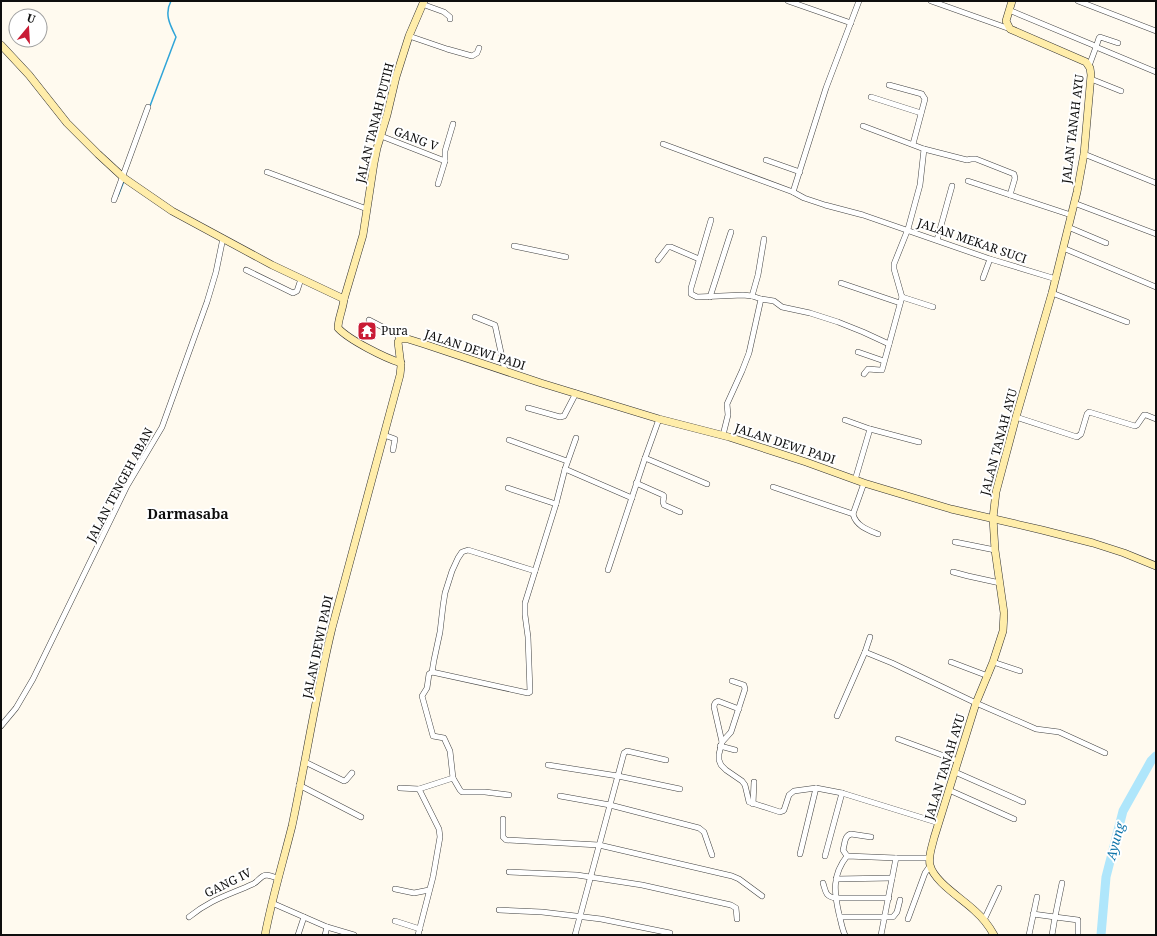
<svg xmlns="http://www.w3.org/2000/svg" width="1157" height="936" font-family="'Noto Serif',serif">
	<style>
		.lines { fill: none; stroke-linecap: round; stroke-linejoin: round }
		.stream { stroke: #30a5d8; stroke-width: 1.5 }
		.river { stroke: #afe6fb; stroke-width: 9 }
		.street-casing { stroke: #414141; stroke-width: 6 }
		.secondary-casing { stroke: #303030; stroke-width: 8 }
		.street { stroke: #fff; stroke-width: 5 }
		.secondary { stroke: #ffedaa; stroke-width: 7 }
		.labels { text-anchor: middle; stroke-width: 4; stroke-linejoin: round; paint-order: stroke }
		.street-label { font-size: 12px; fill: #0e0e0e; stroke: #fff }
		.poi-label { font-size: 12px; fill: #0e0e0e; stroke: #fff; text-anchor: start }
		.water-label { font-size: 13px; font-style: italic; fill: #0d74aa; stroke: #fff }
		.quarter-label { font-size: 14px; font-weight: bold; fill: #0e0e0e; stroke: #fff }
	</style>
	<rect width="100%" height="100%" fill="#fffaef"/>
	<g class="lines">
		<g class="stream">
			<path d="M150 106 176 37C170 25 164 14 171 1"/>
			<path d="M118 196 124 181"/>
		</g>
		<path class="river" d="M1101 935 1106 877 1123 811 1151 761 1156 756"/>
		<defs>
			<g id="street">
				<path d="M788 1 851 23"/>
				<path d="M931 1 1010 29"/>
				<path d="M1078 1 1156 31"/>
				<path d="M422 4 444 12 450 17V19"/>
				<path d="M1009 10 1093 45 1096 47 1089 66"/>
				<path d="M409 36 447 49 472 56 477 53 479 48"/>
				<path d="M1118 43 1100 37 1099 38 1096 47 1156 72"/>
				<path d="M1091 79 1121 91"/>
				<path d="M889 85 922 94 923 96 925 99 913 144"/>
				<path d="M871 97 921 113"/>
				<path d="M863 126 924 149 920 185 908 229 894 264V269L902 297"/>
				<path d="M381 136 445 161 438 184"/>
				<path d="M663 144 793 192 804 198 825 205 863 215 990 259 1056 279"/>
				<path d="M924 149 967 160 971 159H976L1014 174 1015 178 1010 195"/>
				<path d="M1084 154 1156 183"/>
				<path d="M766 160 800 172"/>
				<path d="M445 161V151L453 124"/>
				<path d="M267 172 367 209"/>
				<path d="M968 181 1071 215"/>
				<path d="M793 192 826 88 859 1"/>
				<path d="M114 200 148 107"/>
				<path d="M1074 203 1156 234"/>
				<path d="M711 220 691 288V294L697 297 743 295 752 296 761 299 749 353 742 371 727 404 728 415 723 435"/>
				<path d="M1068 227 1106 243"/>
				<path d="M937 240 952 186"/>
				<path d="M514 246 566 257"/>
				<path d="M1063 248 1156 287"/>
				<path d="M658 260 668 247H671L699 259"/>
				<path d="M246 270 293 293 297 291 301 279"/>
				<path d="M983 278 990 259"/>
				<path d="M841 283 900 303"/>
				<path d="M1052 293 1127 322"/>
				<path d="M752 296 758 275 764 239"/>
				<path d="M710 297 731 232"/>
				<path d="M761 299 774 301 782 307 810 313 838 322 863 332 889 344"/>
				<path d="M475 317 495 325 505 371"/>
				<path d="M369 320 396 334 400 339"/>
				<path d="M858 352 884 361"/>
				<path d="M864 374 868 369 880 370H882L902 297 933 307"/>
				<path d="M528 408 560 417 564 416 576 393"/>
				<path d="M1016 417 1077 437 1081 434 1087 414 1089 412 1135 426 1137 425 1144 415H1146L1156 419"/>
				<path d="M845 420 870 429 855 480"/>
				<path d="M870 429 919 442"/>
				<path d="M384 435 395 439 393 450"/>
				<path d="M509 440 567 461"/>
				<path d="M645 458 707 484"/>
				<path d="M565 469 576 438"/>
				<path d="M636 483 663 495 664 496 663 502 664 505 680 512"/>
				<path d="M773 487 853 514 864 483"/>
				<path d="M508 488 556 504"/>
				<path d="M853 514C856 526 868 530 878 534"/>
				<path d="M955 542 995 550"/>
				<path d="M608 570 645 458 659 419"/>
				<path d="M953 572 968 576 1000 583"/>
				<path d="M865 652 870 637"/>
				<path d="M951 662 988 676"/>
				<path d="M993 662 1020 671"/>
				<path d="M432 672 528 693 530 692 528 637 525 615V603L556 504 565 469 632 498"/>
				<path d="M732 681 744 685 745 689 731 732 722 742 719 754V760L721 765 726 770 742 781 745 785 749 802 780 812 783 811 784 810 789 795 794 791 816 788 842 793 939 823"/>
				<path d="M837 716 865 652 892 663 976 703 1036 729 1059 732 1105 753"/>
				<path d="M1 726 16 708 33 679 127 486 162 427 207 302 216 272 223 238"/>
				<path d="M898 739 958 761"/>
				<path d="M722 742 714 707C714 704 715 702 718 701L739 709"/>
				<path d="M720 746 735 750"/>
				<path d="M305 762 344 781 346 780 352 773"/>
				<path d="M548 765 618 776 680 789"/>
				<path d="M955 772 1023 802"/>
				<path d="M453 778 460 790 462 792H485L509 795"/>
				<path d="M299 785 361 817"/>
				<path d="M400 788 419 789"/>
				<path d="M949 790 1014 819"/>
				<path d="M560 796 610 805 699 828 704 832 712 855"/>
				<path d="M753 804 754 782"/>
				<path d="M503 819V837L506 840 599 845 732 876 739 879 762 896"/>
				<path d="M800 854 816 788"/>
				<path d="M825 856 842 793"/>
				<path d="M847 856 843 850C845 844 844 836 851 834L871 837"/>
				<path d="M509 872 577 875 642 885 731 905 736 908 737 919"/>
				<path d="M836 879 892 878"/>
				<path d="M823 883C826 892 825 896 835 898H889"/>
				<path d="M1062 883 1055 917 1078 920V935"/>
				<path d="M395 889 414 893 429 890"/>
				<path d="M272 903 327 927 354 935"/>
				<path d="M499 910 542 912 601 919 670 933"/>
				<path d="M1033 914 1055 917 1052 935"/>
				<path d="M189 917C211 899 229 895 253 884 258 882 260 876 266 875 269 875 274 877 278 878"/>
				<path d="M840 917H893L897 912 900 900"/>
				<path d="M908 919 925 873 930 866"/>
				<path d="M984 920 999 888"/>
				<path d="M395 921 420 929"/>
				<path d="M298 935 304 917"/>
				<path d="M325 935 327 927"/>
				<path d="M418 935 433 877 440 837 439 829 419 789 453 778 450 751 444 738 433 736 422 696 427 688 429 674 432 672 434 660 440 632 443 606 445 593 452 571 458 558 462 552 468 550 535 571"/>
				<path d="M575 935 624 753 627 751 666 760"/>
				<path d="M845 935C842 929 841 921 839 914 834 892 832 875 847 856L896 858H929"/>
				<path d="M881 935 896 858"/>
				<path d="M1029 935 1037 897"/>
			</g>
			<g id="secondary">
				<path d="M1 45 29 75 67 123 98 154 124 178 172 211 272 265 344 299"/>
				<path d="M401 363C385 358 349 340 338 328 338 319 343 309 344 299L363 235 374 163 377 148 387 115 396 77 409 36 424 1"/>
				<path d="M265 935C272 898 283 862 292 826 306 760 316 694 332 628L400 375 401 366 398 342 400 339H408L424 344 541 383 659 419 729 437 806 462 864 483 951 509 1042 530 1093 543 1124 553 1156 566"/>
				<path d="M994 935C989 926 983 918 975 911 963 899 934 882 930 865 928 856 932 847 934 838L976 703 993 662 1003 631 1004 613 995 550 993 518 996 492 1016 417 1052 293 1077 192 1084 154 1091 75 1090 68 1086 62 1010 29 1006 21 1012 1"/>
			</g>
		</defs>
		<use href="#street" class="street-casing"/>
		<use href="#secondary" class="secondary-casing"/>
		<use href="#street" class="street"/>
		<use href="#secondary" class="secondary"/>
	</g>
	<defs>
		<symbol id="temple-square" viewBox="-11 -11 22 22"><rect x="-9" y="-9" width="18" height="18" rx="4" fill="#c91b34" stroke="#fff"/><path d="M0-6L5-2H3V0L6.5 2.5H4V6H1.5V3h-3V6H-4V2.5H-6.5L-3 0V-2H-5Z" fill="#fff"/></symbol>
	</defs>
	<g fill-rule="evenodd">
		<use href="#temple-square" x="356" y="320" width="22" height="22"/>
	</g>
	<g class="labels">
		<g class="street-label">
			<text transform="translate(375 123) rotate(-76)" y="4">JALAN TANAH PUTIH</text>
			<text transform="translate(1073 129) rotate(-83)" y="4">JALAN TANAH AYU</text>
			<text transform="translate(416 139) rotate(21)" y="4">GANG V</text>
			<text transform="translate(972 241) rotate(19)" y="4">JALAN MEKAR SUCI</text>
			<text transform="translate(475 350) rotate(18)" y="4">JALAN DEWI PADI</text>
			<text transform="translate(999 442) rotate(-75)" y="4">JALAN TANAH AYU</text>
			<text transform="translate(785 444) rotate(18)" y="4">JALAN DEWI PADI</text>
			<text transform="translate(120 485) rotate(-62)" y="4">JALAN TENGEH ABAN</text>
			<text transform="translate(318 647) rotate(-78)" y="4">JALAN DEWI PADI</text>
			<text transform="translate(945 767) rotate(-73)" y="4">JALAN TANAH AYU</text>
			<text transform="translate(228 883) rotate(-26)" y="4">GANG IV</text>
		</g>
		<g class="poi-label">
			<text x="381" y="335">Pura</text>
		</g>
		<g class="water-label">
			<text transform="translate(1115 841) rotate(-75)" y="5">Ayung</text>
		</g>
		<g class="quarter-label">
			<text x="188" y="519">Darmasaba</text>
		</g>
	</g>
	<rect width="1157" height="936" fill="none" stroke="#0e0e0e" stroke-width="4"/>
	<g transform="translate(28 28) rotate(18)"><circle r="19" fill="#ffffff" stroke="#9f9f9f"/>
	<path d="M0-3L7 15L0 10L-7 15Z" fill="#c91b34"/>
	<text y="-6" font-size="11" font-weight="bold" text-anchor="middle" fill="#0e0e0e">U</text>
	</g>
</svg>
